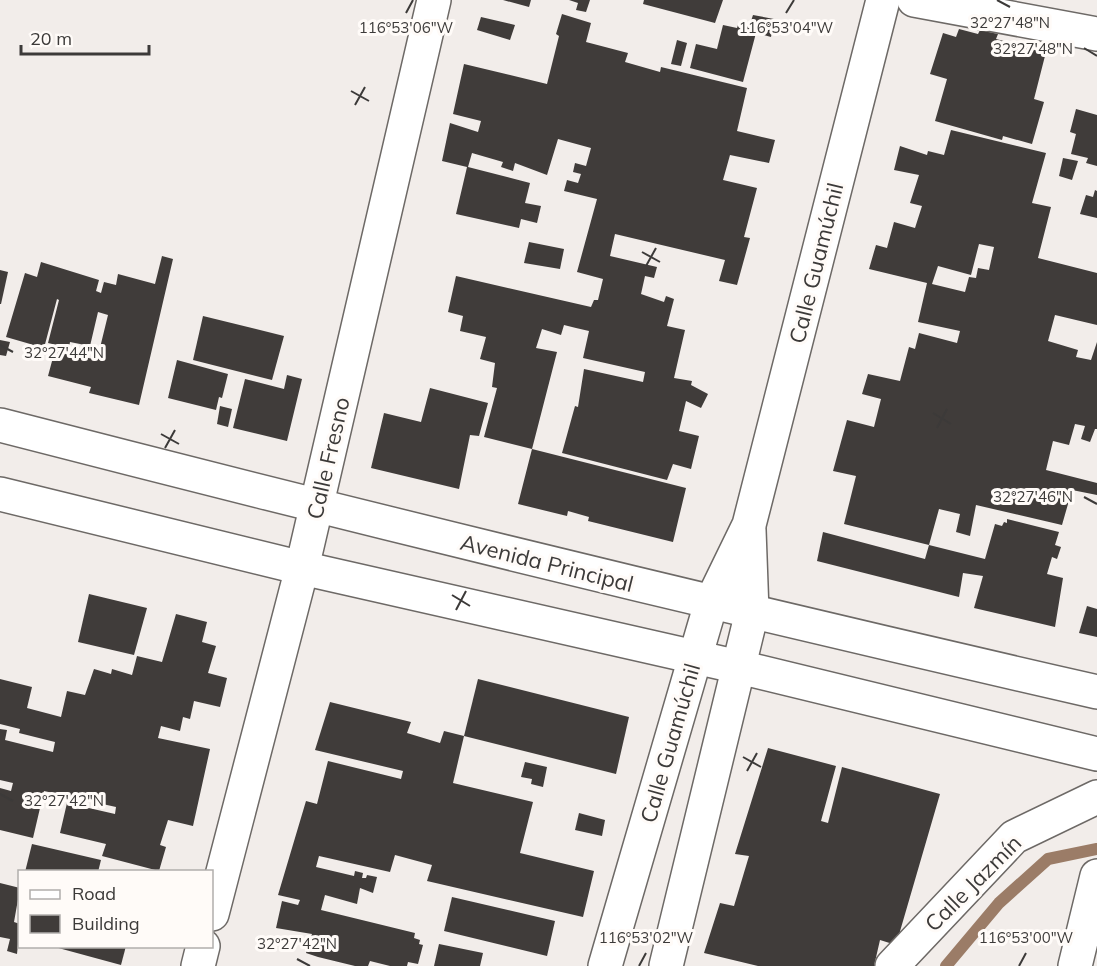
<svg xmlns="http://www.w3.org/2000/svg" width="1097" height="966" font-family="Mulish,sans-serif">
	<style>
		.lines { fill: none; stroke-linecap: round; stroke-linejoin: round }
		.stream { stroke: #9b7c67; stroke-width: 12 }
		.building { fill: #403c3a; fill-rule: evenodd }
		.street-casing { stroke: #6d6966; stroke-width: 36 }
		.secondary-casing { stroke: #6d6966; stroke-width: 36 }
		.street { stroke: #fff; stroke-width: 33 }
		.secondary { stroke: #fff; stroke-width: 33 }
		.ticks { fill: none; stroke: #3c3a39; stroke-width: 2 }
		.labels { text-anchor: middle; stroke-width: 6; stroke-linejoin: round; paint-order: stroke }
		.street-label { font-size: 22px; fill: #3c3a39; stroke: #fffbf8 }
		.ticks-label { font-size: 15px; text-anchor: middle; fill: #3c3a39; stroke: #fffbf8; stroke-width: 6; stroke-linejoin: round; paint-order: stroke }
	</style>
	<rect width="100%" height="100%" fill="#f2edea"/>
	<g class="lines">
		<path class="stream" d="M946 966 999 903 1048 859 1097 849"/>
	</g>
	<g class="building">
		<path d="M503 0H531L529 7Z"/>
		<path d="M569 0H590L586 12 576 10 578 3Z"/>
		<path d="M644 0H723L715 23 643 4Z"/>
		<path d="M562 14 591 23 586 42 628 53 625 62 660 72 661 67 747 88 737 131 775 140 769 163 730 155 723 180 757 188 744 237 750 238 737 285 719 281 725 260 615 234 610 256 657 267 654 278 645 276 641 294 664 302 666 296 674 299 667 326 685 330 674 378 692 381 691 385 708 394 701 408 686 401 679 431 699 436 691 469 673 464 667 480 562 453 575 406 578 407 584 369 643 382 645 372 583 358 589 331 576 328 564 325 561 335 542 329 536 348 557 352 532 449 484 437 497 388 492 387 495 363 480 359 486 337 460 331 463 316 448 312 456 276 591 307 594 300H598L603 279 577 272 597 199 564 191 567 180 578 183 581 174 573 172 575 163 586 166 591 148 558 139 547 175 515 163 513 171 501 167 503 162 472 153 468 167 530 183 525 203 541 206 537 223 521 219 519 228 456 214 467 167 442 161 450 123 478 132 481 121 453 114 464 64 547 84 559 36 556 34Z"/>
		<path d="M753 15 774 19 771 37 756 33 743 82 690 68 696 44 717 49 723 25 737 28 739 22 750 24Z"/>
		<path d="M481 17 515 25 510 40 477 30Z"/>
		<path d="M959 29 978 34 980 30 998 34 996 39 1046 52 1034 99 1044 102 1032 144 1003 136 1002 140 935 121 947 79 930 74 943 33 956 37Z"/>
		<path d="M677 40 687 43 681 66 671 64Z"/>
		<path d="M1076 109 1097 115V166L1086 163 1088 158 1071 154 1076 134 1070 132Z"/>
		<path d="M951 130 1046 153 1032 203 1051 207 1038 258 1097 273V325L1055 315 1048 341 1078 350 1076 357 1091 360 1097 342V429H1095L1090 442 1081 439 1085 426 1075 424 1069 445 1053 441 1046 470 1097 483V495L1072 490 1062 525 976 505 970 536 956 532 960 514 939 509 929 545 985 559 995 524 1002 526 1004 522 1007 523V519L1059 532 1055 545 1061 547 1057 559 1052 557 1047 574 1063 578 1055 627 974 608 983 576 963 573 959 597 817 561 823 532 925 559 929 545 844 524 856 476 833 471 847 420 874 427 881 399 862 394 868 374 900 381 909 347 915 349 919 333 957 343 960 331 918 322 927 283 869 269 876 245 887 248 894 222 915 228 922 206 910 203 919 175 894 170 900 146 927 155 928 151 944 155ZM979 244 994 247 989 270 978 268 976 278 969 277 965 292 932 284 938 266 971 275Z"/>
		<path d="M1063 158 1078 161 1072 180 1059 176Z"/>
		<path d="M1095 190 1097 191V218L1080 214 1086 195 1093 197Z"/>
		<path d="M529 242 564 249 560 269 524 263Z"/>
		<path d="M162 256 173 259 139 405 89 393 91 387 48 376 55 350 97 360 108 315 98 312 90 346 70 342 69 348 48 343 59 300 57 299 44 348 6 337 25 273 37 277 41 262 99 280 96 291 101 293 104 282 116 285 118 274 155 284Z"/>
		<path d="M0 270 8 272 1 304H0Z"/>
		<path d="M203 316 284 336 272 380 193 360Z"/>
		<path d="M0 340 10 342 6 356 0 355Z"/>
		<path d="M177 360 228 374 222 398 219 397 216 410 168 398Z"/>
		<path d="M287 375 302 379 287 441 233 428 245 379 284 389Z"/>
		<path d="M430 388 488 403 479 436 470 435 459 489 371 468 384 413 421 422Z"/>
		<path d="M220 406 232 409 228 427 217 424Z"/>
		<path d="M532 449 686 488 673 542 588 521 589 517 568 511 567 516 518 504Z"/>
		<path d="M89 594 147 608 134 655 78 642Z"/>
		<path d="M1087 606 1097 609V637L1079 633Z"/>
		<path d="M176 614 207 622 202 642 216 646 208 673 227 678 220 707 194 701 190 719 183 717 180 731 161 726 158 738 210 749 193 826 168 820 160 845 166 847 159 871 102 856 106 844 60 833 67 803 115 814 116 807 44 791 33 838 0 830V788L11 791 13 783 0 780V729L7 730 5 740 53 752 55 742 19 733 20 729 0 724V679L32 687 27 708 61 717 67 691 85 695 94 669 111 674 112 669 132 675 137 656 162 662Z"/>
		<path d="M478 679 629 717 616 774 464 736Z"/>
		<path d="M330 702 411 722 407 733 440 743 444 731 464 736 453 783 533 802 520 853 594 871 583 917 427 881 432 865 395 855 390 872 319 856 316 867 354 876 355 871 363 873 362 878H366L367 875 377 877 373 893 360 888 357 904 325 895 321 910 415 933 414 938 420 940 419 944 423 945 418 964 408 962 407 966H390L370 961 368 966H355L318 957 306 953 312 934 276 928 282 901 298 905 300 900 278 895 306 801 317 804 328 761 401 779 403 771 315 750Z"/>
		<path d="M768 748 836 766 821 821 828 823 842 767 940 794 896 945 880 940 874 966H758L704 953 720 903 734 906 749 856 735 854Z"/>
		<path d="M525 762 547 767 543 787 531 784 532 779 521 777Z"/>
		<path d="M579 813 605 820 602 836 575 830Z"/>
		<path d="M32 844 101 860 98 872H25Z"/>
		<path d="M0 883 20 888 14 922 20 924 17 954 7 951 10 939 0 937Z"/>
		<path d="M452 897 555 921 547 956 444 931Z"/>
		<path d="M439 944 483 953 480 966H434Z"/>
		<path d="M51 946H126L121 965Z"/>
	</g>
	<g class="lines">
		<defs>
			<g id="street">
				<path d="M914 0 1097 34"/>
				<path d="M212 914 302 568 434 0"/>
				<path d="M198 966 203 946"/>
				<path d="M605 966 711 603"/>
				<path d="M666 966 752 612"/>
				<path d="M892 966 1014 837 1097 797"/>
				<path d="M1075 966 1097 876"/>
			</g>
			<g id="secondary">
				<path d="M0 425C364 519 730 608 1097 692"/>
				<path d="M0 494 302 568 739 667 1097 754"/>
				<path d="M749 530 752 612"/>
				<path d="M711 603 749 525 883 0"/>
			</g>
		</defs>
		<use href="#street" class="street-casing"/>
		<use href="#secondary" class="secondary-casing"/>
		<use href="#street" class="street"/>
		<use href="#secondary" class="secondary"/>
	</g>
	<path class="ticks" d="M997 0 1010 7M406 13 413 0M786 13 794 0M1084 48 1097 56M351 91 369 101M355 105 365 87M642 252 660 262M646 266 656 248M0 345 13 352M933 413 951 424M937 428 947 409M161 434 179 444M165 448 175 430M1084 497 1097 504M452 595 470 606M456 610 466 591M743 757 761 767M747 771 757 753M0 794 13 801M297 959 310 966M639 966 646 953M1019 966 1026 953"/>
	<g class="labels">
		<g class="street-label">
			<text transform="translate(816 263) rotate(-76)" y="8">Calle Guamúchil</text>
			<text transform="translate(328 458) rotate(-77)" y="8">Calle Fresno</text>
			<text transform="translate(547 563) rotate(14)" y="8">Avenida Principal</text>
			<text transform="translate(670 743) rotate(-74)" y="8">Calle Guamúchil</text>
			<text transform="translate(973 883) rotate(-45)" y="8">Calle Jazmín</text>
		</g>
	</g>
	<g class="ticks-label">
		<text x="1010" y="28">32°27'48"N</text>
		<text x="406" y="33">116°53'06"W</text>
		<text x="786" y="33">116°53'04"W</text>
		<text x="1033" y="54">32°27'48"N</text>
		<text x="64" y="358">32°27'44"N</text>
		<text x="1033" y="502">32°27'46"N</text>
		<text x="64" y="806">32°27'42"N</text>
		<text x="646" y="943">116°53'02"W</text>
		<text x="1026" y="943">116°53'00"W</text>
		<text x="297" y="949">32°27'42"N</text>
	</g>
	<rect x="18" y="870" width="195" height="78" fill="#fffbf8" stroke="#b1aeac" stroke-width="1.5"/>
	<rect x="30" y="890" width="30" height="9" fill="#ffffff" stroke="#b1aeac" stroke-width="1.5"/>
	<text x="72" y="900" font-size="18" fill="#3c3a39">Road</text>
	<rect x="30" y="915" width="30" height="18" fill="#403c3a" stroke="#b1aeac" stroke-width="1.5"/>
	<text x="72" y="930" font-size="18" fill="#3c3a39">Building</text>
	<path d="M21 45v9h128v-9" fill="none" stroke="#3c3a39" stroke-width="3"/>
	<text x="30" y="45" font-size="18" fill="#3c3a39" stroke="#fffbf8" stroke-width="4.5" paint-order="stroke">20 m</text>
</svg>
